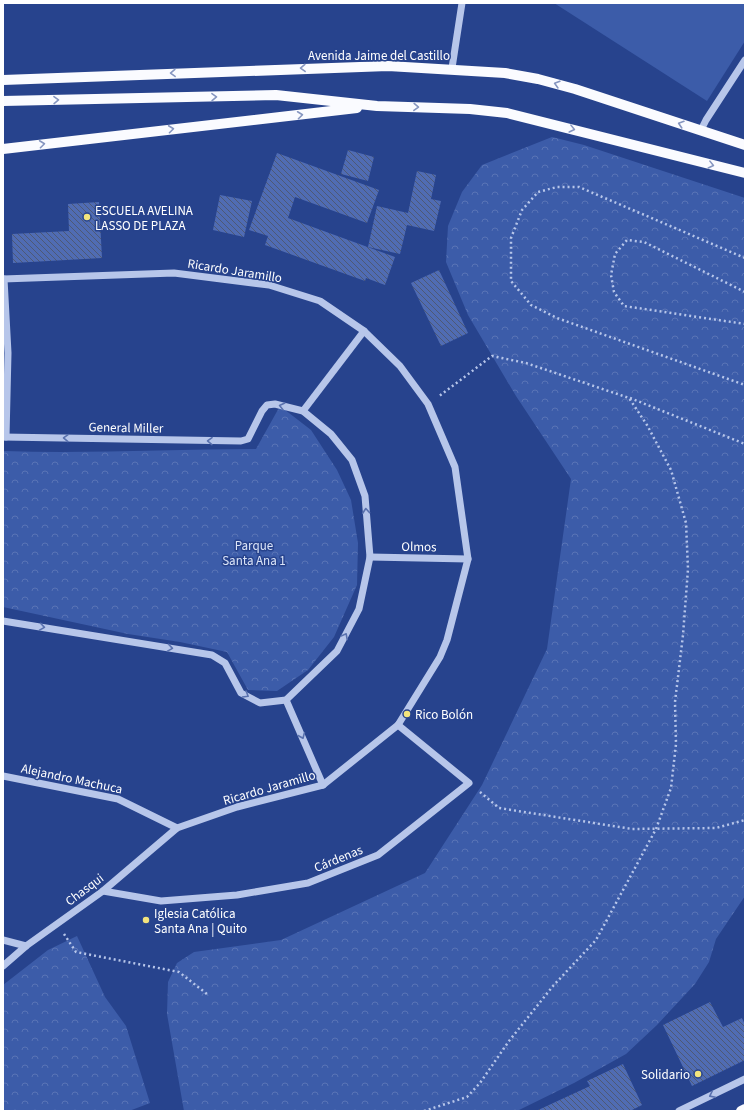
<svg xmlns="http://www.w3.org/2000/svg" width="748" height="1114" font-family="'Source Sans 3',sans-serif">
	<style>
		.grass { fill: #3c5ca9 }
		.forest { fill: url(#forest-crowns) }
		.building { fill: url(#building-back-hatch) }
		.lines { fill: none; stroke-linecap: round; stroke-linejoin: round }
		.path { stroke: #b7c6ea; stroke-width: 2.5; stroke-dasharray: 2 3; stroke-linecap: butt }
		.minor { stroke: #b7c6ea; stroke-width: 7 }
		.major { stroke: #fafbff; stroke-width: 10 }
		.oneway { stroke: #8696c0 }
		.oneway2 { stroke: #5971ae }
		.poi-dot { fill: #f3e47d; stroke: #27438d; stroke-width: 1.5 }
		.labels { text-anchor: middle; stroke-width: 3; stroke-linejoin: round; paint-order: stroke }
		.street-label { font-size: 13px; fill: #fff; stroke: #27438d }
		.poi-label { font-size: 13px; fill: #fff; stroke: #27438d; text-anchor: start }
		.park-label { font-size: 13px; fill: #dbe4f8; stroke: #27438d }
	</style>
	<defs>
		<pattern id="forest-crowns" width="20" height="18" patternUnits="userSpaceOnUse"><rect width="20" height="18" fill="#3c5ca9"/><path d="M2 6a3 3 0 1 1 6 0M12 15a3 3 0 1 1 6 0" fill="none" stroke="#5974b6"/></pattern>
		<pattern id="building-back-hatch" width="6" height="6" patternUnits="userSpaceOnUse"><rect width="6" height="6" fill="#506cb3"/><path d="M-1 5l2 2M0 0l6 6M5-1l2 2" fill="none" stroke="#4e5975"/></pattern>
	</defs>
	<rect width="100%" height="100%" fill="#27438d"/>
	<path class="grass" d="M554 3H745V41L707 101Z"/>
	<g class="forest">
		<path d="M552 137 584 145 745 198V896L716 939 709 962 695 984 657 1025 626 1054 574 1083 517 1111H184L167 1014 168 982 177 963 194 952 281 940 425 873 482 785 547 649 571 479 516 396 468 315 446 262 448 226 462 192 482 165Z"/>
		<path d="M280 406 311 430 337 470 351 500 358 543 357 585 334 637 308 670 277 691 248 690 227 652 180 642 128 634 3 607V451C87 454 171 449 256 449Z"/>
		<path d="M77 936 105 997 126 1026 150 1103 129 1111H3V985L48 950Z"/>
	</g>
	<g class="building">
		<path d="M348 150 374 157 368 181 341 174Z"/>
		<path d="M277 153 379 190 367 223 295 197 288 218 395 257 385 285 366 278 365 281 265 245 268 236 249 230Z"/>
		<path d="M417 171 436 175 431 199 441 201 434 231 407 225 400 254 368 247 377 206 408 213Z"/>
		<path d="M220 195 252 201 244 237 213 230Z"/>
		<path d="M99 202 102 258 13 263 12 234 69 231 68 204Z"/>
		<path d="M439 270 468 333 441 346 411 283Z"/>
		<path d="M710 1002 723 1027 742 1018 745 1025V1060L692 1086 663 1025Z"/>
		<path d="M623 1064 642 1105 630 1111H536L590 1086 587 1081Z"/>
	</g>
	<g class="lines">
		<g class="path">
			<path d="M745 258 579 187H557L538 192 522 210 511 238V281L531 305 557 318 745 385"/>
			<path d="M745 292 644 242 627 240 615 254 611 275 614 292 624 306 745 324"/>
			<path d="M630 398 745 444"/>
			<path d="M480 792 499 808 632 829 716 828 745 820"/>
			<path d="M64 934 76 952 179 972 207 994"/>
			<path d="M424 1111 467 1097 480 1083 509 1041 553 986 596 940 656 829 671 788 676 744 675 702 683 635 688 569 686 523 671 470 647 425 629 398 526 363 492 356 438 397"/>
		</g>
		<g class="minor">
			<path d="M452 68 462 3"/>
			<path d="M701 130 706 120 745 60"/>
			<path d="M3 279 174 273 269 285 320 301 364 331 400 366 428 404 455 467 468 559 447 640 440 657 398 725 323 785 237 807 177 828 103 891 26 946 3 966"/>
			<path d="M4 279 8 353 6 437"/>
			<path d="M303 411 364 331"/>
			<path d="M3 437 241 441 248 439 262 411 267 405 275 404 303 411 331 434 352 460 365 496 370 557 359 609 337 651 286 700 260 703 241 693 225 663 212 655 3 621"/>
			<path d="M370 557 468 559"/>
			<path d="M286 700 323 785"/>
			<path d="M3 776 118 799 177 828"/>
			<path d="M103 891 161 901 237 895 308 883 378 855 469 783 398 725"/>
			<path d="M3 940 26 946"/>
			<path d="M679 1111 745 1079"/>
		</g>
		<g class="major">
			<path d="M3 80 388 66 505 73 538 79 575 89 745 145"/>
			<path d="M3 101 276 95 377 106 470 109 507 113 745 173"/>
			<path d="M3 149 357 108"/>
			<path d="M741 1111 745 1109"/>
		</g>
	</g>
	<defs><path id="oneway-chevron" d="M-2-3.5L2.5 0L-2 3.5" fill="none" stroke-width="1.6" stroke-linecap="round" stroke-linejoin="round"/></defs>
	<g class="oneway">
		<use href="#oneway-chevron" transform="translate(303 68) rotate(178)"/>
		<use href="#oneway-chevron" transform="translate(173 73) rotate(178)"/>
		<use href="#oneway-chevron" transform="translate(557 84) rotate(-164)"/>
		<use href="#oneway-chevron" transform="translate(214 97) rotate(-1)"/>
		<use href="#oneway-chevron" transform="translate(56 100) rotate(-1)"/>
		<use href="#oneway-chevron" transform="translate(416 107) rotate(2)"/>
		<use href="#oneway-chevron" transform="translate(300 115) rotate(-7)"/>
		<use href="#oneway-chevron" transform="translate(681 124) rotate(-162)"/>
		<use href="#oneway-chevron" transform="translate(171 129) rotate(-7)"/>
		<use href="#oneway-chevron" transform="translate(572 129) rotate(14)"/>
		<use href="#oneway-chevron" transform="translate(42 144) rotate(-7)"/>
		<use href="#oneway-chevron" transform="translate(711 165) rotate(14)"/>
	</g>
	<g class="oneway2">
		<use href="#oneway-chevron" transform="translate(282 406) rotate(-166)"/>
		<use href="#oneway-chevron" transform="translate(66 438) rotate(-179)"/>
		<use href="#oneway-chevron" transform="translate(210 441) rotate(-179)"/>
		<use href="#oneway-chevron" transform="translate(366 511) rotate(-95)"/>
		<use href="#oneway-chevron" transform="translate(42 627) rotate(9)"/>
		<use href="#oneway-chevron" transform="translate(345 636) rotate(-62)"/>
		<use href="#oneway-chevron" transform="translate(170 648) rotate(9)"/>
		<use href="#oneway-chevron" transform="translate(246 695) rotate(31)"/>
		<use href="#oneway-chevron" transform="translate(302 736) rotate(67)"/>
		<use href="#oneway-chevron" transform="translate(712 1095) rotate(154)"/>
	</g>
	<g class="poi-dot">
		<circle cx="87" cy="217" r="4"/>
		<circle cx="407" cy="714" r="4"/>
		<circle cx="146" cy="920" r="4"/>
		<circle cx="698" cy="1074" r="4"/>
	</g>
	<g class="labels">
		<g class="street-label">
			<text x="379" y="60">Avenida Jaime del Castillo</text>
			<text transform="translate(235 270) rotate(9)" y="5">Ricardo Jaramillo</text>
			<text transform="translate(126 427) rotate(1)" y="5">General Miller</text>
			<text transform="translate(419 546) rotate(1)" y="5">Olmos</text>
			<text transform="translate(72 778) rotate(12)" y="5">Alejandro Machuca</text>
			<text transform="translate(269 787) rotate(-16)" y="5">Ricardo Jaramillo</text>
			<text transform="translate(338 858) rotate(-22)" y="5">Cárdenas</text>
			<text transform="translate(84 889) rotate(-37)" y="5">Chasqui</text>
		</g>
		<g class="poi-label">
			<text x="95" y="215">ESCUELA AVELINA<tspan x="95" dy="15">LASSO DE PLAZA</tspan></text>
			<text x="415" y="719">Rico Bolón</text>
			<text x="154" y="918">Iglesia Católica<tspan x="154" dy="15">Santa Ana | Quito</tspan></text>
			<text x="690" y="1079" text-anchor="end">Solidario</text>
		</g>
		<g class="park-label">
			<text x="254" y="550">Parque<tspan x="254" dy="15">Santa Ana 1</tspan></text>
		</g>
	</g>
	<rect width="748" height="1114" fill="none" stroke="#ffffff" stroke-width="8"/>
</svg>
